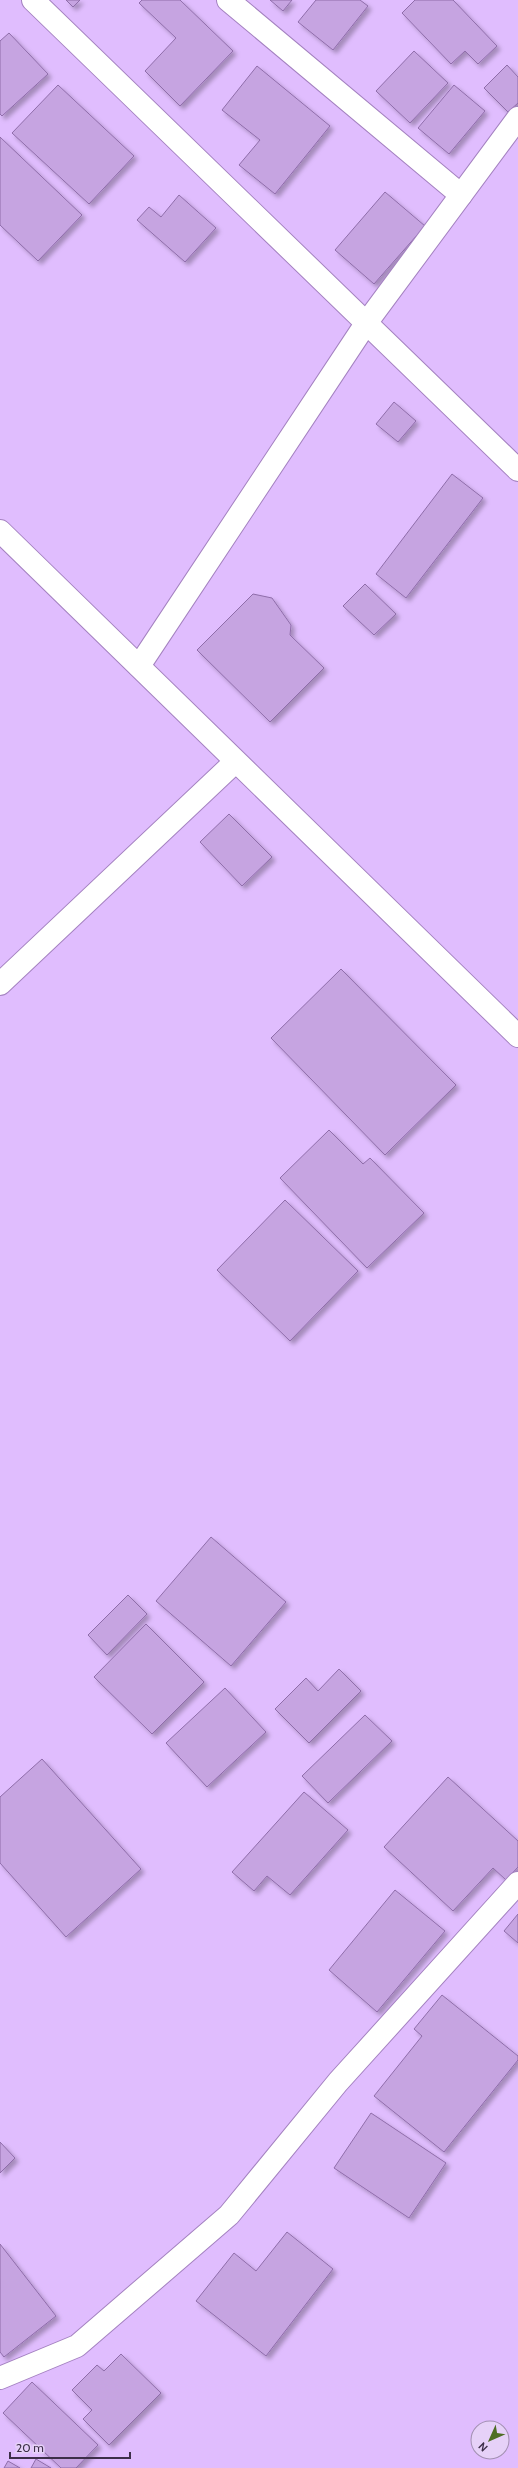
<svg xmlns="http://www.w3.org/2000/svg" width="518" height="2468" font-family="Cabin,sans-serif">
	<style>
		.building { fill: #c6a4e1; stroke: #8f6daa; filter: url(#shadow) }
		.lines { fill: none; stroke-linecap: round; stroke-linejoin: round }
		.minor-casing { stroke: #a482c0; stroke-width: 24 }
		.minor { stroke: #fff; stroke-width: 22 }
	</style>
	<defs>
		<filter id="shadow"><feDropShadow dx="3.5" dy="3.5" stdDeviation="2" flood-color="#0004"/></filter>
	</defs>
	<rect width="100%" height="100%" fill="#e0bdfe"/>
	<g class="building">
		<path d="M66 0H80L73 7Z"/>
		<path d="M142 0H180L233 51 180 106 145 71 176 38 139 3Z"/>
		<path d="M270 0H292L283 11Z"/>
		<path d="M316 0H360L368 6 333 50 298 22Z"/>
		<path d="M415 0H453L497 46 478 64 465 51 451 64 402 13Z"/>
		<path d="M9 33 48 74 2 116 0 114V41Z"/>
		<path d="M414 51 448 83 410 123 376 91Z"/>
		<path d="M507 65 518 77V103L508 112 484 88Z"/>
		<path d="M257 66 330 126 275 194 239 165 260 140 222 110Z"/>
		<path d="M58 85 134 156 89 204 12 133Z"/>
		<path d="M454 85 485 111 449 154 418 128Z"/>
		<path d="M0 137 82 215 38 261 0 225Z"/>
		<path d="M385 192 425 226 374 284 335 250Z"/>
		<path d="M179 195 216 228 185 262 137 220 149 207 161 217Z"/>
		<path d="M394 402 416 421 398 442 376 424Z"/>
		<path d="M452 474 483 498 406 598 376 574Z"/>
		<path d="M365 584 396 614 374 635 343 606Z"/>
		<path d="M253 594 272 598 291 625 290 635 324 668 270 722 197 650Z"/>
		<path d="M229 814 272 857 242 886 200 842Z"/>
		<path d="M341 969 456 1085 385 1155 271 1038Z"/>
		<path d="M329 1130 363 1164 370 1158 424 1213 367 1268 280 1178Z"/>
		<path d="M285 1200 358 1271 290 1341 217 1270Z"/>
		<path d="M211 1537 286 1602 231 1666 156 1601Z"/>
		<path d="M128 1595 147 1614 107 1655 88 1635Z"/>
		<path d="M146 1624 204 1682 152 1734 94 1677Z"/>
		<path d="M339 1669 361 1691 309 1743 275 1709 306 1678 318 1691Z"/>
		<path d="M225 1688 266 1732 207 1787 166 1743Z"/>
		<path d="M365 1715 392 1741 328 1803 302 1776Z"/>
		<path d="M42 1759 141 1869 66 1937 0 1863V1797Z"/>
		<path d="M448 1777 518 1841V1867L506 1880 493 1868 453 1911 384 1847Z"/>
		<path d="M304 1792 348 1830 290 1895 267 1876 254 1891 232 1872Z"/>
		<path d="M395 1890 445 1931 377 2012 329 1970Z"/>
		<path d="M518 1914V1943L504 1931Z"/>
		<path d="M442 1995 518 2056V2060L444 2152 374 2096 422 2036 414 2029Z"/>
		<path d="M371 2113 446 2163 409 2218 334 2168Z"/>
		<path d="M0 2142 15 2158 0 2173Z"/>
		<path d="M287 2232 333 2269 266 2356 196 2301 234 2253 256 2271Z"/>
		<path d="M0 2244 56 2316 4 2357 0 2352Z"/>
		<path d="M121 2354 161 2393 109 2445 83 2419 92 2410 72 2390 97 2365 104 2371Z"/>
		<path d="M32 2382 98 2445 76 2468H61L3 2413Z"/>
		<path d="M36 2459 51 2468H31Z"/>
		<path d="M8 2461 20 2468H4Z"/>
	</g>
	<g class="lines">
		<defs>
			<g id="minor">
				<path d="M33 0 518 470"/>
				<path d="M228 0 461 195"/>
				<path d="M0 531 518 1036"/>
				<path d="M139 666 367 322 518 118"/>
				<path d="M0 984 235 762"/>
				<path d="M0 2378 77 2346 229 2215 338 2082 518 1883"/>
			</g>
		</defs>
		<use href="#minor" class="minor-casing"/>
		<use href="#minor" class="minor"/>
	</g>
	<g transform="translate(490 2440) rotate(225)"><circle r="19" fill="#e6d1f8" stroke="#a290b2"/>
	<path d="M0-3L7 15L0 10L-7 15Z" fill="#4e6e24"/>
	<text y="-6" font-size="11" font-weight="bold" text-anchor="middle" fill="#3d2f49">N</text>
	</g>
	<path d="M10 2452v6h120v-6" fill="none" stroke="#3d2f49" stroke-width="2"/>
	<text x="16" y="2452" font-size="12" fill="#3d2f49" stroke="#e6d1f8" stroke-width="3" paint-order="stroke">20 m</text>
</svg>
